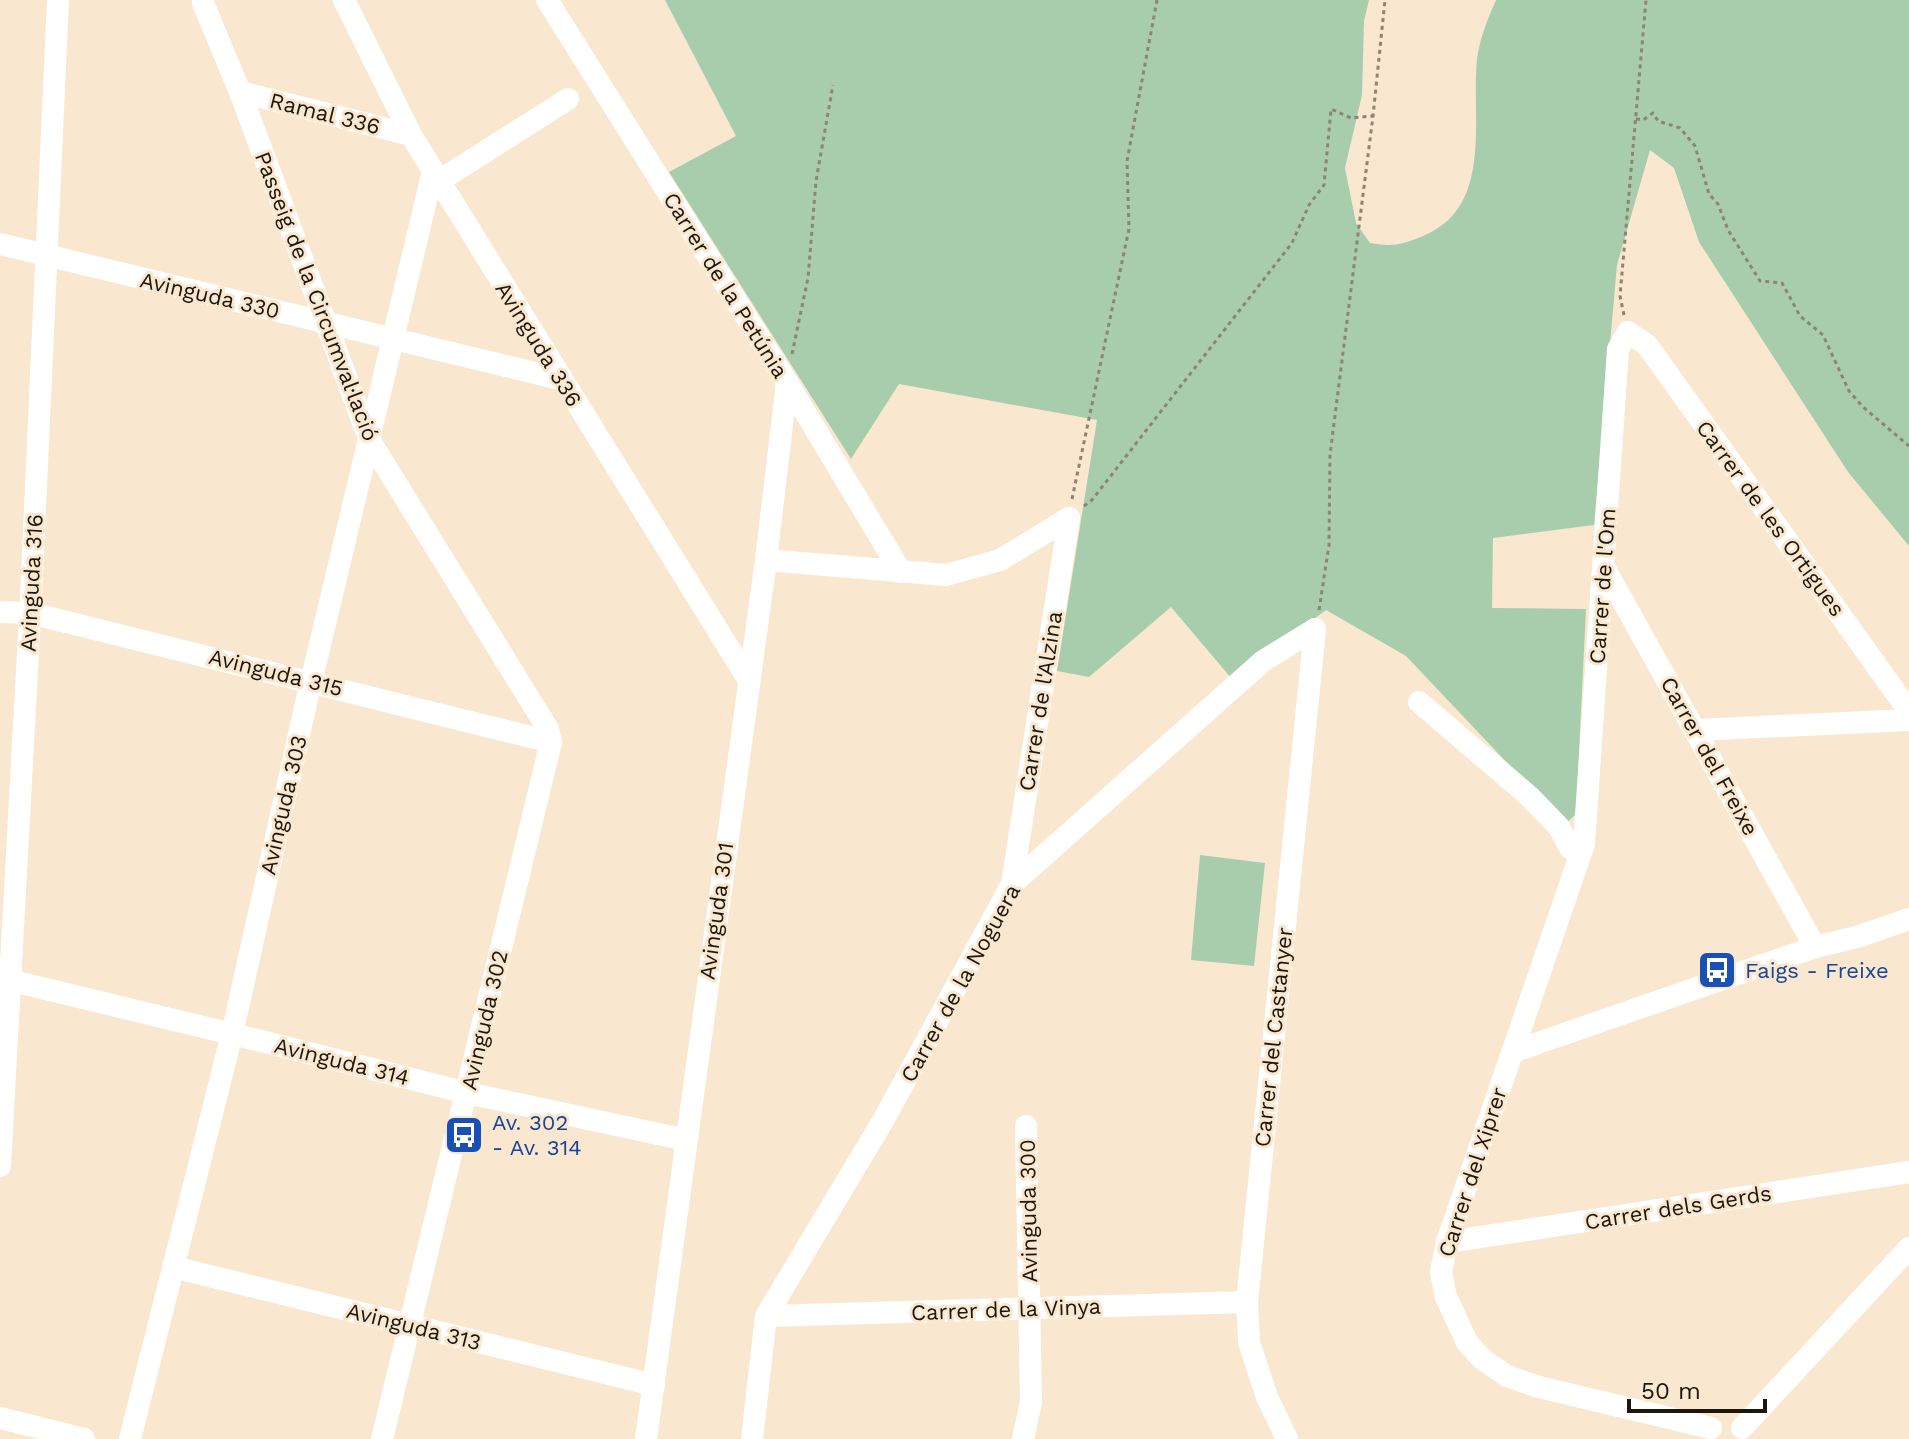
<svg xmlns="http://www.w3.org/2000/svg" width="1909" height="1439" font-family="'Work Sans',sans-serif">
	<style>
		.green { fill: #a8cdad }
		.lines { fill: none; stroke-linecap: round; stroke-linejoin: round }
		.path { stroke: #8f8372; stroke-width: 3; stroke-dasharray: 4 4; stroke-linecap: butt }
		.minor { stroke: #fff; stroke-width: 22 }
		.labels { text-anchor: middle; stroke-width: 6; stroke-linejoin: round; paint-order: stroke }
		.street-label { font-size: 22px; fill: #1c160d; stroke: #f9e8cf }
		.transit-label { font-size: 22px; fill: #164399; stroke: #f9e8cf; text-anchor: start }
	</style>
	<rect width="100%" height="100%" fill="#f9e8cf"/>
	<g class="green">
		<path d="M665 0H1369L1364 21 1362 95 1345 168 1356 223 1370 243C1393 247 1401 245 1423 236 1494 207 1471 119 1477 59 1480 38 1487 20 1496 0H1909V546L1848 472 1699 242 1674 168 1650 150 1617 265 1594 525 1493 538 1492 608 1586 609 1576 814 1565 824 1406 656 1326 610 1232 679 1171 607 1089 677 1057 671 1097 420 899 384 851 459 669 172 736 136Z"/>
		<path d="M1200 855 1265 863 1254 966 1191 960Z"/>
	</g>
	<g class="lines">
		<g class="path">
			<path d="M1636 119 1643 120 1653 113 1658 121 1680 128 1695 146 1709 194 1718 204 1728 230 1760 281 1782 283 1800 316 1823 335 1849 391 1863 407 1909 446"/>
			<path d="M1624 315 1620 296 1646 0"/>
			<path d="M792 354 808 278 816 181 833 85"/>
			<path d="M1072 499 1129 229 1127 161 1157 0"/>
			<path d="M1084 506 1092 500 1292 243 1309 205 1324 185 1331 109 1351 118 1373 116"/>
			<path d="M1319 610 1329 545 1330 455 1373 116 1385 0"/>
		</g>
		<g class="minor">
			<path d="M344 0 411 135 748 679"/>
			<path d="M547 0 787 382 901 572"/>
			<path d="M203 3 240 92 370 441 548 729 551 742 382 1439"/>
			<path d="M240 92 411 135"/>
			<path d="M439 181 568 99"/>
			<path d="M0 244 560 379"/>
			<path d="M766 560 946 575 1000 560 1069 518"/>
			<path d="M1604 567 1815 947"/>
			<path d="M0 612 30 613 551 742"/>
			<path d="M1419 702 1529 796 1559 827 1570 848 1580 855"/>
			<path d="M1695 730 1909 720"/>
			<path d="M1012 884 1069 518"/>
			<path d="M0 978 257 1040 467 1093 686 1140"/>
			<path d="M1512 1052 1815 947 1857 937 1909 919"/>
			<path d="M0 1166 31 597 58 0"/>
			<path d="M1447 1242 1909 1172"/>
			<path d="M173 1267 654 1385"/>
			<path d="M766 1316 1247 1302"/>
			<path d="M0 1418 84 1439"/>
			<path d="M1711 1428 1539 1387 1507 1376 1482 1359 1467 1342 1446 1297 1441 1272 1447 1242 1584 844 1618 349 1628 332 1647 345 1909 711"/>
			<path d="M1742 1428 1909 1248"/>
			<path d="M130 1439 232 1034 307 699 433 171"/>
			<path d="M646 1439 766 560 787 382"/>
			<path d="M752 1439 766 1316 884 1119 1012 884 1263 661 1315 629"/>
			<path d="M1023 1439 1031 1402 1026 1126"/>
			<path d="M1287 1439 1267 1397 1249 1342 1247 1302 1315 629"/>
		</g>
	</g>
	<defs>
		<symbol id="bus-square" viewBox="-11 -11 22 22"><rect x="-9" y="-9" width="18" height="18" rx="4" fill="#1a4fb4" stroke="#f9e8cf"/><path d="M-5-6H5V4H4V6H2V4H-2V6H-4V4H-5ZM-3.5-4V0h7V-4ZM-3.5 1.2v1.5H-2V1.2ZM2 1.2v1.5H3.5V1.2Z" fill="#fff"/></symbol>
	</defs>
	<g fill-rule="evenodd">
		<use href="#bus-square" x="1695" y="948" width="44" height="44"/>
		<use href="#bus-square" x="442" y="1113" width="44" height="44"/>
	</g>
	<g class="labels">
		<g class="street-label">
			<text transform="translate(325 113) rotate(14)" y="8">Ramal 336</text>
			<text transform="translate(726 285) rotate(58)" y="8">Carrer de la Petúnia</text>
			<text transform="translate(210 295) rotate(13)" y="8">Avinguda 330</text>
			<text transform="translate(317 296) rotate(69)" y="8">Passeig de la Circumval·lació</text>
			<text transform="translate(539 344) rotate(58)" y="8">Avinguda 336</text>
			<text transform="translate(1771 518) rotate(54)" y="8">Carrer de les Ortigues</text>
			<text transform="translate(31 583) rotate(-87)" y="8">Avinguda 316</text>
			<text transform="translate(1602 586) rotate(-86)" y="8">Carrer de l'Om</text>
			<text transform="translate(276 672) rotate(14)" y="8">Avinguda 315</text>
			<text transform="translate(1040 701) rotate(-81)" y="8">Carrer de l'Alzina</text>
			<text transform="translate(1710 756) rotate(61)" y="8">Carrer del Freixe</text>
			<text transform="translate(283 805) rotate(-77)" y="8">Avinguda 303</text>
			<text transform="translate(716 911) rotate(-82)" y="8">Avinguda 301</text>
			<text transform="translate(960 983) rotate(-61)" y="8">Carrer de la Noguera</text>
			<text transform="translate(484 1020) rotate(-77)" y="8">Avinguda 302</text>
			<text transform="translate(1273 1037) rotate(-84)" y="8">Carrer del Castanyer</text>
			<text transform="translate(342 1061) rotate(14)" y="8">Avinguda 314</text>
			<text transform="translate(1472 1172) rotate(-72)" y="8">Carrer del Xiprer</text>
			<text transform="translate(1678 1207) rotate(-9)" y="8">Carrer dels Gerds</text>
			<text transform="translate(1028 1211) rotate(-91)" y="8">Avinguda 300</text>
			<text transform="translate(1006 1309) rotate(-2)" y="8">Carrer de la Vinya</text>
			<text transform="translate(414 1326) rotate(14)" y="8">Avinguda 313</text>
		</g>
		<g class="transit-label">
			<text x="1745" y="978">Faigs - Freixe</text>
			<text x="492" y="1130">Av. 302<tspan x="492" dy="25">- Av. 314</tspan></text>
		</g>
	</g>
	<path d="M1629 1399v12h136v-12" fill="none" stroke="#1c160d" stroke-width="4"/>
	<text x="1641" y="1399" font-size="24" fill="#1c160d" stroke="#f9e8cf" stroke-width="6" paint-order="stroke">50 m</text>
</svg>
